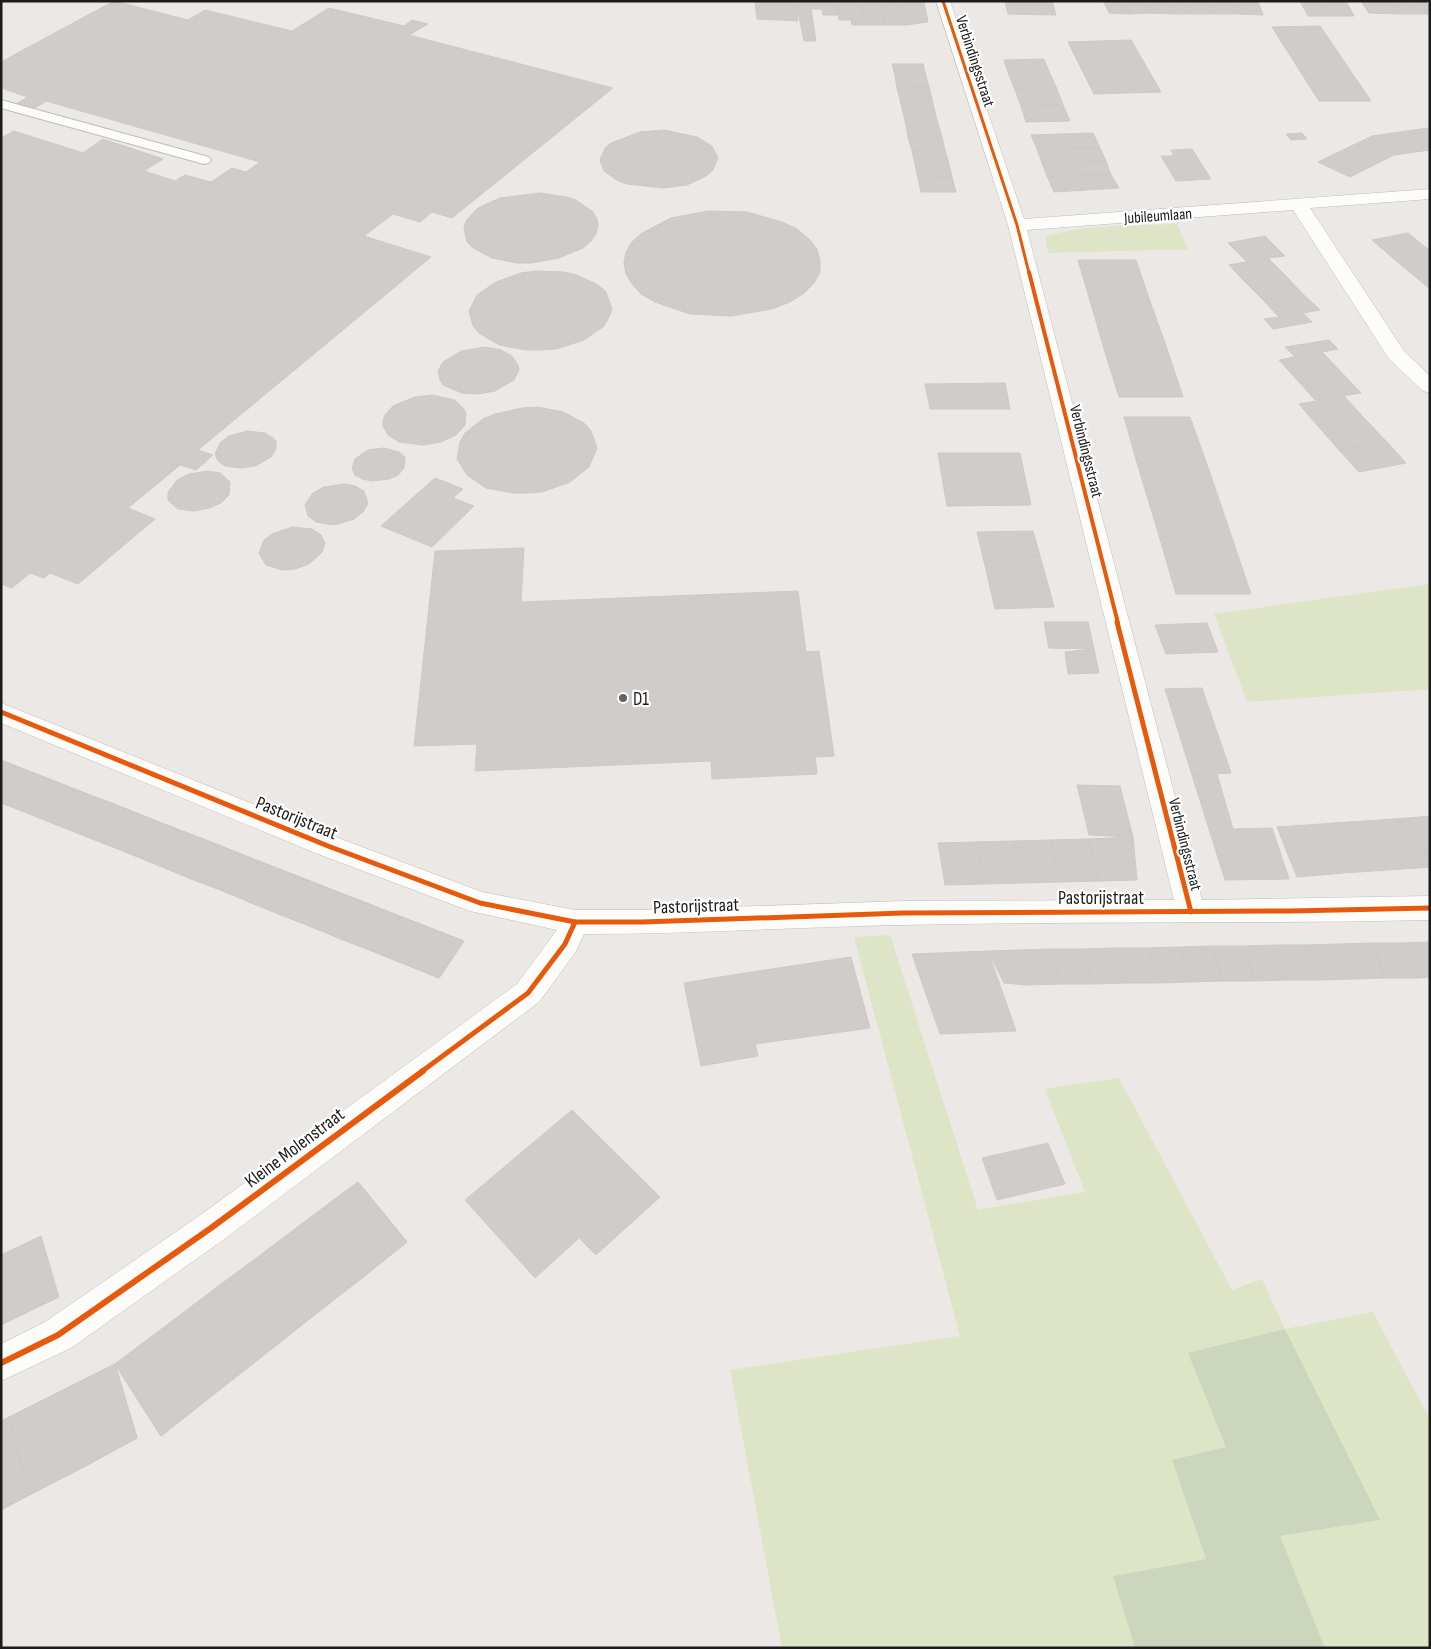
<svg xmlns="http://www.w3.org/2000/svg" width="1431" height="1649" font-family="'Sofia Sans Condensed',sans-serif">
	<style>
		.grass { fill: #dde5c6 }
		.forest { fill: #cbd6bc }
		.building { fill: #d0ccca; stroke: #cec9c7 }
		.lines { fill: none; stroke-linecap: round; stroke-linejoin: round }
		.service-casing { stroke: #bebdbb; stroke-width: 2 }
		.minor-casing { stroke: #bebdbb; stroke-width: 1 }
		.service { fill: #fcfcfb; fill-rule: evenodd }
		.minor { fill: #fcfcfb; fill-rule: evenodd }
		.cycleway-far3-casing { stroke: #fff; stroke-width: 5 }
		.cycleway-far2-casing { stroke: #fff; stroke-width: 6 }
		.cycleway-far1-casing { stroke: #fff; stroke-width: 8 }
		.cycleway-casing { stroke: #fff; stroke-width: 9 }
		.cycleway-far3 { stroke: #e8590c; stroke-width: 3 }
		.cycleway-far2 { stroke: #e8590c; stroke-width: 4 }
		.cycleway-far1 { stroke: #e8590c; stroke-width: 5 }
		.cycleway { stroke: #e8590c; stroke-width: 6 }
		.poi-dot { fill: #646362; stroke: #fff; stroke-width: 2 }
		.labels { text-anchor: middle; stroke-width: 4.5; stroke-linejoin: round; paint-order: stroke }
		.far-street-label { font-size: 16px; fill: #1c1c1c; stroke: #fff }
		.poi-label { font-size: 19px; fill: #1c1c1c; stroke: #fff; text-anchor: start }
		.street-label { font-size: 19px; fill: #1c1c1c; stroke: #fff }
	</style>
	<rect width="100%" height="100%" fill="#ebe8e5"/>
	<g class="grass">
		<path d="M1177 224 1188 249 1048 253 1045 237C1078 224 1141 226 1177 224Z"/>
		<path d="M1430 584V689L1247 702 1214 614Z"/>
		<path d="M890 935 978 1210 1085 1192 1045 1089 1119 1078 1232 1290 1262 1279 1285 1329 1373 1312 1430 1420V1648H1325L1279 1536 1379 1520 1226 1448 1172 1460 1206 1559 1113 1576 1135 1648H782L730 1370 960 1336 854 937Z"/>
	</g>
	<path class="forest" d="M1285 1329 1380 1520 1280 1536 1325 1648H1135L1113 1576 1206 1559 1172 1460 1226 1447 1188 1353Z"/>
	<g class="building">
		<path d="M114 1 188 20 205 10 292 31 329 8 404 26 412 20 428 24 409 35 613 88 452 218 432 212 420 222 393 214 364 236 431 257 198 450 213 455 196 470 180 465 128 508 155 519 78 584 50 573 44 578 30 573 12 588 1 584V138L14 131 83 153 103 139 163 159 144 171 175 181 185 175 211 182 232 168 246 172 260 162 46 101 33 109 16 104 28 97 1 88V62Z"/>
		<path d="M755 1H796L798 21 757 19Z"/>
		<path d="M796 1H837L838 15H823L822 9H811L816 41H804Z"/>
		<path d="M837 1H862L865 25H852L851 20H839Z"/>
		<path d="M862 1H881L885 25H865Z"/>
		<path d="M881 1H902L906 25H885Z"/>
		<path d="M902 1H924L928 22 906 25Z"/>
		<path d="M1005 1H1052L1056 15 1008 14Z"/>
		<path d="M1103 1H1123L1130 14 1109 13Z"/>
		<path d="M1123 1H1145L1151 13 1130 14Z"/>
		<path d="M1145 1H1166L1173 14 1151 13Z"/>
		<path d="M1166 1H1184L1192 14H1173Z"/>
		<path d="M1184 1H1209L1215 14H1192Z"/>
		<path d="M1209 1H1233L1239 14H1215Z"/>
		<path d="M1233 1H1258L1263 15 1239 14Z"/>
		<path d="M1300 1H1322L1330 16H1308Z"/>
		<path d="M1322 1H1346L1354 16H1330Z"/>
		<path d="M1361 1H1391L1399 14 1369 13Z"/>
		<path d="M1391 1H1407L1416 14H1399Z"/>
		<path d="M1407 1H1425L1430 7V14H1416Z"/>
		<path d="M1320 26 1371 101H1319L1272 27Z"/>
		<path d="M1131 40 1161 92 1094 94 1068 42Z"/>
		<path d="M1044 59 1050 74 1009 75 1004 60Z"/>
		<path d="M892 64H923L926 76H895Z"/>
		<path d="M1050 74 1057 89 1015 90 1009 75Z"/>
		<path d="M895 76H926L929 87 897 88Z"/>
		<path d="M929 87 932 99 900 100 897 88Z"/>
		<path d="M1057 89 1063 105 1021 106 1015 90Z"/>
		<path d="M932 99 935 112H903L900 100Z"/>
		<path d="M1063 105 1070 121 1026 122 1021 106Z"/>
		<path d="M903 112H935L938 124 906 125Z"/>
		<path d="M938 124 942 137H908L906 125Z"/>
		<path d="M1428 128 1430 129V150L1394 155 1350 177 1318 162 1372 136Z"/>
		<path d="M664 130 697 137 712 146 718 158 713 170 706 176 687 185 663 188 627 184 618 181 604 171 600 160 605 148 611 143 640 132Z"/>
		<path d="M1093 133 1100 148 1037 149 1031 135Z"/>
		<path d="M1302 133 1307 139 1291 140 1286 134Z"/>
		<path d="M908 137H942L945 150 912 151Z"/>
		<path d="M1100 148 1106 161 1042 163 1037 149Z"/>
		<path d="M1192 149 1211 179 1176 181 1161 156H1174L1171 150Z"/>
		<path d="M945 150 949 164H915L912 151Z"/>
		<path d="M1106 161 1111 175 1047 176 1042 163Z"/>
		<path d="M915 164H949L952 177 918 178Z"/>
		<path d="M1111 175 1119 188 1054 192 1047 176Z"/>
		<path d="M952 177 956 192H921L918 178Z"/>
		<path d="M540 193 566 197 576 200 593 212 597 219 598 226 596 234 591 241 583 248 559 258 531 263H517L492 258 473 248 467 242 464 228 466 221 478 208 500 198Z"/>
		<path d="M708 211 747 212 782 222 797 229 809 239 817 249 820 260V272L814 283 804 293 790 302 772 309 731 316 690 314 655 302 641 294 632 284 626 274 624 263 626 252 632 242 642 233 671 218Z"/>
		<path d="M1408 233 1430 251V259L1401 265 1372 240Z"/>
		<path d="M1265 236 1285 256 1246 261 1228 243Z"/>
		<path d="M1268 258 1283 273 1243 280 1229 265Z"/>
		<path d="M1430 259 1429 288 1401 265Z"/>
		<path d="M1078 260H1136L1151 304H1091Z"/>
		<path d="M535 271 564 272 577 275 598 285 606 292 612 309 609 317 604 326 584 340 556 349 541 350H526L499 345 479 333 473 326 469 311 477 295 496 282 521 273Z"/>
		<path d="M1283 273 1302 293 1263 300 1243 280Z"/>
		<path d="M1302 293 1320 310 1303 313 1312 322 1273 329 1264 319 1279 317 1263 300Z"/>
		<path d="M1091 304H1151L1167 349H1104Z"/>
		<path d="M1329 340 1338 349 1322 352 1343 374 1299 382 1279 360 1295 357 1285 347Z"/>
		<path d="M485 347 501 350 512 356 518 365 519 370 514 380 495 391 478 394 462 393 443 385 440 380 438 371 443 362 461 351Z"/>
		<path d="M1104 349H1167L1183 397H1119Z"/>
		<path d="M1343 374 1361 393 1315 400 1299 382Z"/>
		<path d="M1005 383 1010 409H930L925 384Z"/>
		<path d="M432 395 455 400 464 409 466 414 465 425 456 435 441 442 423 445 399 442 388 435 383 426V421L385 415 393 406 415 397Z"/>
		<path d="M1344 396 1363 417 1317 425 1299 404Z"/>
		<path d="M537 407 563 412 584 423 591 431 597 448 589 467 570 482 542 492 527 493H513L486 488 467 475 457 459 460 442 465 433 483 419 495 414 522 408Z"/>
		<path d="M1124 417H1190L1210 473H1140Z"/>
		<path d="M1363 417 1386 441 1339 450 1317 425Z"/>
		<path d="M247 431 265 433 273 438 276 441V449L271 457 255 466 242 468 225 466 218 461 215 454 220 443 229 436Z"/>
		<path d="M1386 441 1406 463 1359 472 1339 450Z"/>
		<path d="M384 448 399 452 405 457 404 468 398 475 389 479 372 481 362 479 355 475 352 469 355 459 368 450Z"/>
		<path d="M938 453H1020L1026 482 943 483Z"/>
		<path d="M208 471 220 473 230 482 229 495 221 503 209 508 195 511 178 509 171 503 168 500V492L177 480 189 474Z"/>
		<path d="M1140 473H1210L1230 532H1158Z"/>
		<path d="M435 478 463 489 453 498 474 506 432 547 381 526Z"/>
		<path d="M1026 482 1031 505 947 506 943 483Z"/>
		<path d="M344 484 355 486 364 491 368 503 363 512 354 519 334 525 316 522 308 516 305 505 313 493 324 487Z"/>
		<path d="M293 527 312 529 321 535 325 543 322 552 309 564 295 569 282 570 266 565 259 553 264 540 274 533Z"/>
		<path d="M1033 531 1040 556 983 557 977 532Z"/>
		<path d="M1158 532H1230L1251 594H1176Z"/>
		<path d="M524 548 521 602 798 591 806 652 819 651 834 756 815 757 817 774 712 779 711 761 475 771 477 744 414 746 435 551Z"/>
		<path d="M1040 556 1047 581 989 583 983 557Z"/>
		<path d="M1047 581 1054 607 995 609 989 583Z"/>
		<path d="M1044 622H1088L1094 649 1049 648Z"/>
		<path d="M1207 623 1218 652 1166 654 1155 625Z"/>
		<path d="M1094 649 1099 673 1068 674 1065 652Z"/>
		<path d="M1202 688 1231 773 1192 775 1165 689Z"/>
		<path d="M1 760 464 941 439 978 1 802Z"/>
		<path d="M1 761 25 770 1 793Z"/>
		<path d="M25 770 51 780 22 811 1 803V793Z"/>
		<path d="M1217 774 1233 829 1272 828 1289 879 1225 880 1192 775Z"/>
		<path d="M51 780 78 791 49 822 22 811Z"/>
		<path d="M1077 785 1120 786 1133 837 1089 835Z"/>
		<path d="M78 791 106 801 77 833 49 822Z"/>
		<path d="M106 801 134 812 105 844 77 833Z"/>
		<path d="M134 812 161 823 133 855 105 844Z"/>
		<path d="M1430 816V861L1408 818Z"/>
		<path d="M1408 818 1430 861V867L1388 870 1364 821Z"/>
		<path d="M1364 821 1388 870 1343 873 1321 824Z"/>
		<path d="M161 823 190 834 162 867 133 855Z"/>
		<path d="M1321 824 1343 873 1297 877 1277 827Z"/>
		<path d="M190 834 219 845 191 879 162 867Z"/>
		<path d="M1133 837 1137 880 1099 881 1088 839Z"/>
		<path d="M1088 839 1099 881 1060 882 1051 840Z"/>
		<path d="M1051 840 1060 882 1022 883 1013 841Z"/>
		<path d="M1013 841 1022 883 984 884 976 842Z"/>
		<path d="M976 842 984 884 945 885 938 843Z"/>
		<path d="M219 845 248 858 221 890 191 879Z"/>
		<path d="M248 858 278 869 251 903 221 890Z"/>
		<path d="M278 869 308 881 281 915 251 903Z"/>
		<path d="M308 881 338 893 312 927 281 915Z"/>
		<path d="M338 893 369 904 343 940 312 927Z"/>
		<path d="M369 904 400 917 375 952 343 940Z"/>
		<path d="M400 917 432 929 407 965 375 952Z"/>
		<path d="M432 929 464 941 439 978 407 965Z"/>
		<path d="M1430 942V977L1418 978 1404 943Z"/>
		<path d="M1372 943H1404L1418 978H1385Z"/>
		<path d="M1372 943 1385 978 1353 979 1340 944Z"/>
		<path d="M1340 944 1353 979 1320 980 1308 945Z"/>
		<path d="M1276 945H1308L1320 980H1288Z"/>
		<path d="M1276 945 1288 980 1255 981 1244 946Z"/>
		<path d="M1212 946H1244L1255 981H1222Z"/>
		<path d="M1212 946 1222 981 1190 982 1180 947Z"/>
		<path d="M1180 947 1190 982 1158 983 1148 948Z"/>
		<path d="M1116 948H1148L1158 983H1125Z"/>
		<path d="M1116 948 1125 983 1092 984 1084 949Z"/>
		<path d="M1052 949H1084L1092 984H1060Z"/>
		<path d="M1052 949 1060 984 1027 985 1020 950Z"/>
		<path d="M1020 950 1027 985 1004 983 988 951Z"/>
		<path d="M988 951 1016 1031 940 1034 912 954Z"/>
		<path d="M851 957 870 1028 755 1044 739 974Z"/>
		<path d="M739 974 758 1056 701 1066 684 983Z"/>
		<path d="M572 1110 660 1197 596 1255 579 1238 535 1278 465 1200Z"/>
		<path d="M1048 1143 1065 1184 997 1200 982 1158Z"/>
		<path d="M358 1182 407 1242 361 1279 312 1216Z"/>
		<path d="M358 1182 407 1242 161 1436 115 1364Z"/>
		<path d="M312 1216 361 1279 313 1316 266 1251Z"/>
		<path d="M41 1236 59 1297 1 1325V1255Z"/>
		<path d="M266 1251 313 1316 264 1355 217 1287Z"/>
		<path d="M217 1287 264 1355 213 1395 167 1325Z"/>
		<path d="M167 1325 213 1395 161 1436 115 1364Z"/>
		<path d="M115 1364 137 1438 84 1467 63 1390Z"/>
		<path d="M115 1364 137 1438 1 1510V1421Z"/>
		<path d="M63 1390 84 1467 29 1495 9 1418Z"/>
		<path d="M9 1418 29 1495 1 1510V1422Z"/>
	</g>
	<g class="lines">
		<defs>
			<path id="service" d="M1 100 209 157 211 160 209 163 204 164 1 108Z"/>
			<path id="minor" d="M936 1H950L1024 219 1430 189V199L1310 208 1404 351 1430 376V393L1423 391 1389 359 1293 210 1027 230 1202 900 1430 896V920C1254 924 1079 921 903 925 797 927 690 934 584 934L575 953 539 1002 223 1240 71 1348 1 1381V1344L45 1322 199 1216 517 984 557 930 470 911 318 854 1 723V703L338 838 482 892 575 910H643L903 901 1174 900 1008 225Z"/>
		</defs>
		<use href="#service" class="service-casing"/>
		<use href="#minor" class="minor-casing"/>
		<use href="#service" class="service"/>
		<use href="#minor" class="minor"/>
		<defs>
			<path id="cycleway-far3" d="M943 1 1017 225 1029 273"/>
			<path id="cycleway-far2" d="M1029 272 1118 623"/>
			<g id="cycleway-far1">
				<path d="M1117 622 1191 912"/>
				<path d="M1 712 328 846 480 903 575 922H643L903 913 1290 911 1430 908"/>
				<path d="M421 1072 528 993 565 944 575 922"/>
			</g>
			<path id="cycleway" d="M1 1363 58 1335 211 1228 423 1071"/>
		</defs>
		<use href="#cycleway-far3" class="cycleway-far3-casing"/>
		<use href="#cycleway-far2" class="cycleway-far2-casing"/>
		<use href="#cycleway-far1" class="cycleway-far1-casing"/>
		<use href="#cycleway" class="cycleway-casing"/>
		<use href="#cycleway-far3" class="cycleway-far3"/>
		<use href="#cycleway-far2" class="cycleway-far2"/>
		<use href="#cycleway-far1" class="cycleway-far1"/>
		<use href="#cycleway" class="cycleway"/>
	</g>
	<circle class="poi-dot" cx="623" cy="698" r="5"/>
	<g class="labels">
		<g class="far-street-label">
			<text transform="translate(976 61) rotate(72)" y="6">Verbindingsstraat</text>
			<text transform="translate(1158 215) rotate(-4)" y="6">Jubileumlaan</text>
			<text transform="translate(1087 451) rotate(76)" y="6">Verbindingsstraat</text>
			<text transform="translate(1186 844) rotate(76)" y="6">Verbindingsstraat</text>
		</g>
		<g class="poi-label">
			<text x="633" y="705">D1</text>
		</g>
		<g class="street-label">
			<text transform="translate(297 817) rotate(22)" y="7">Pastorijstraat</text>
			<text x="1101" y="904">Pastorijstraat</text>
			<text transform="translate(696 905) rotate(-2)" y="7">Pastorijstraat</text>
			<text transform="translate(294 1147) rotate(-37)" y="7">Kleine Molenstraat</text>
		</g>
	</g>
	<rect width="1431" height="1649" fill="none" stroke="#1c1c1c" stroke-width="5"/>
</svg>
